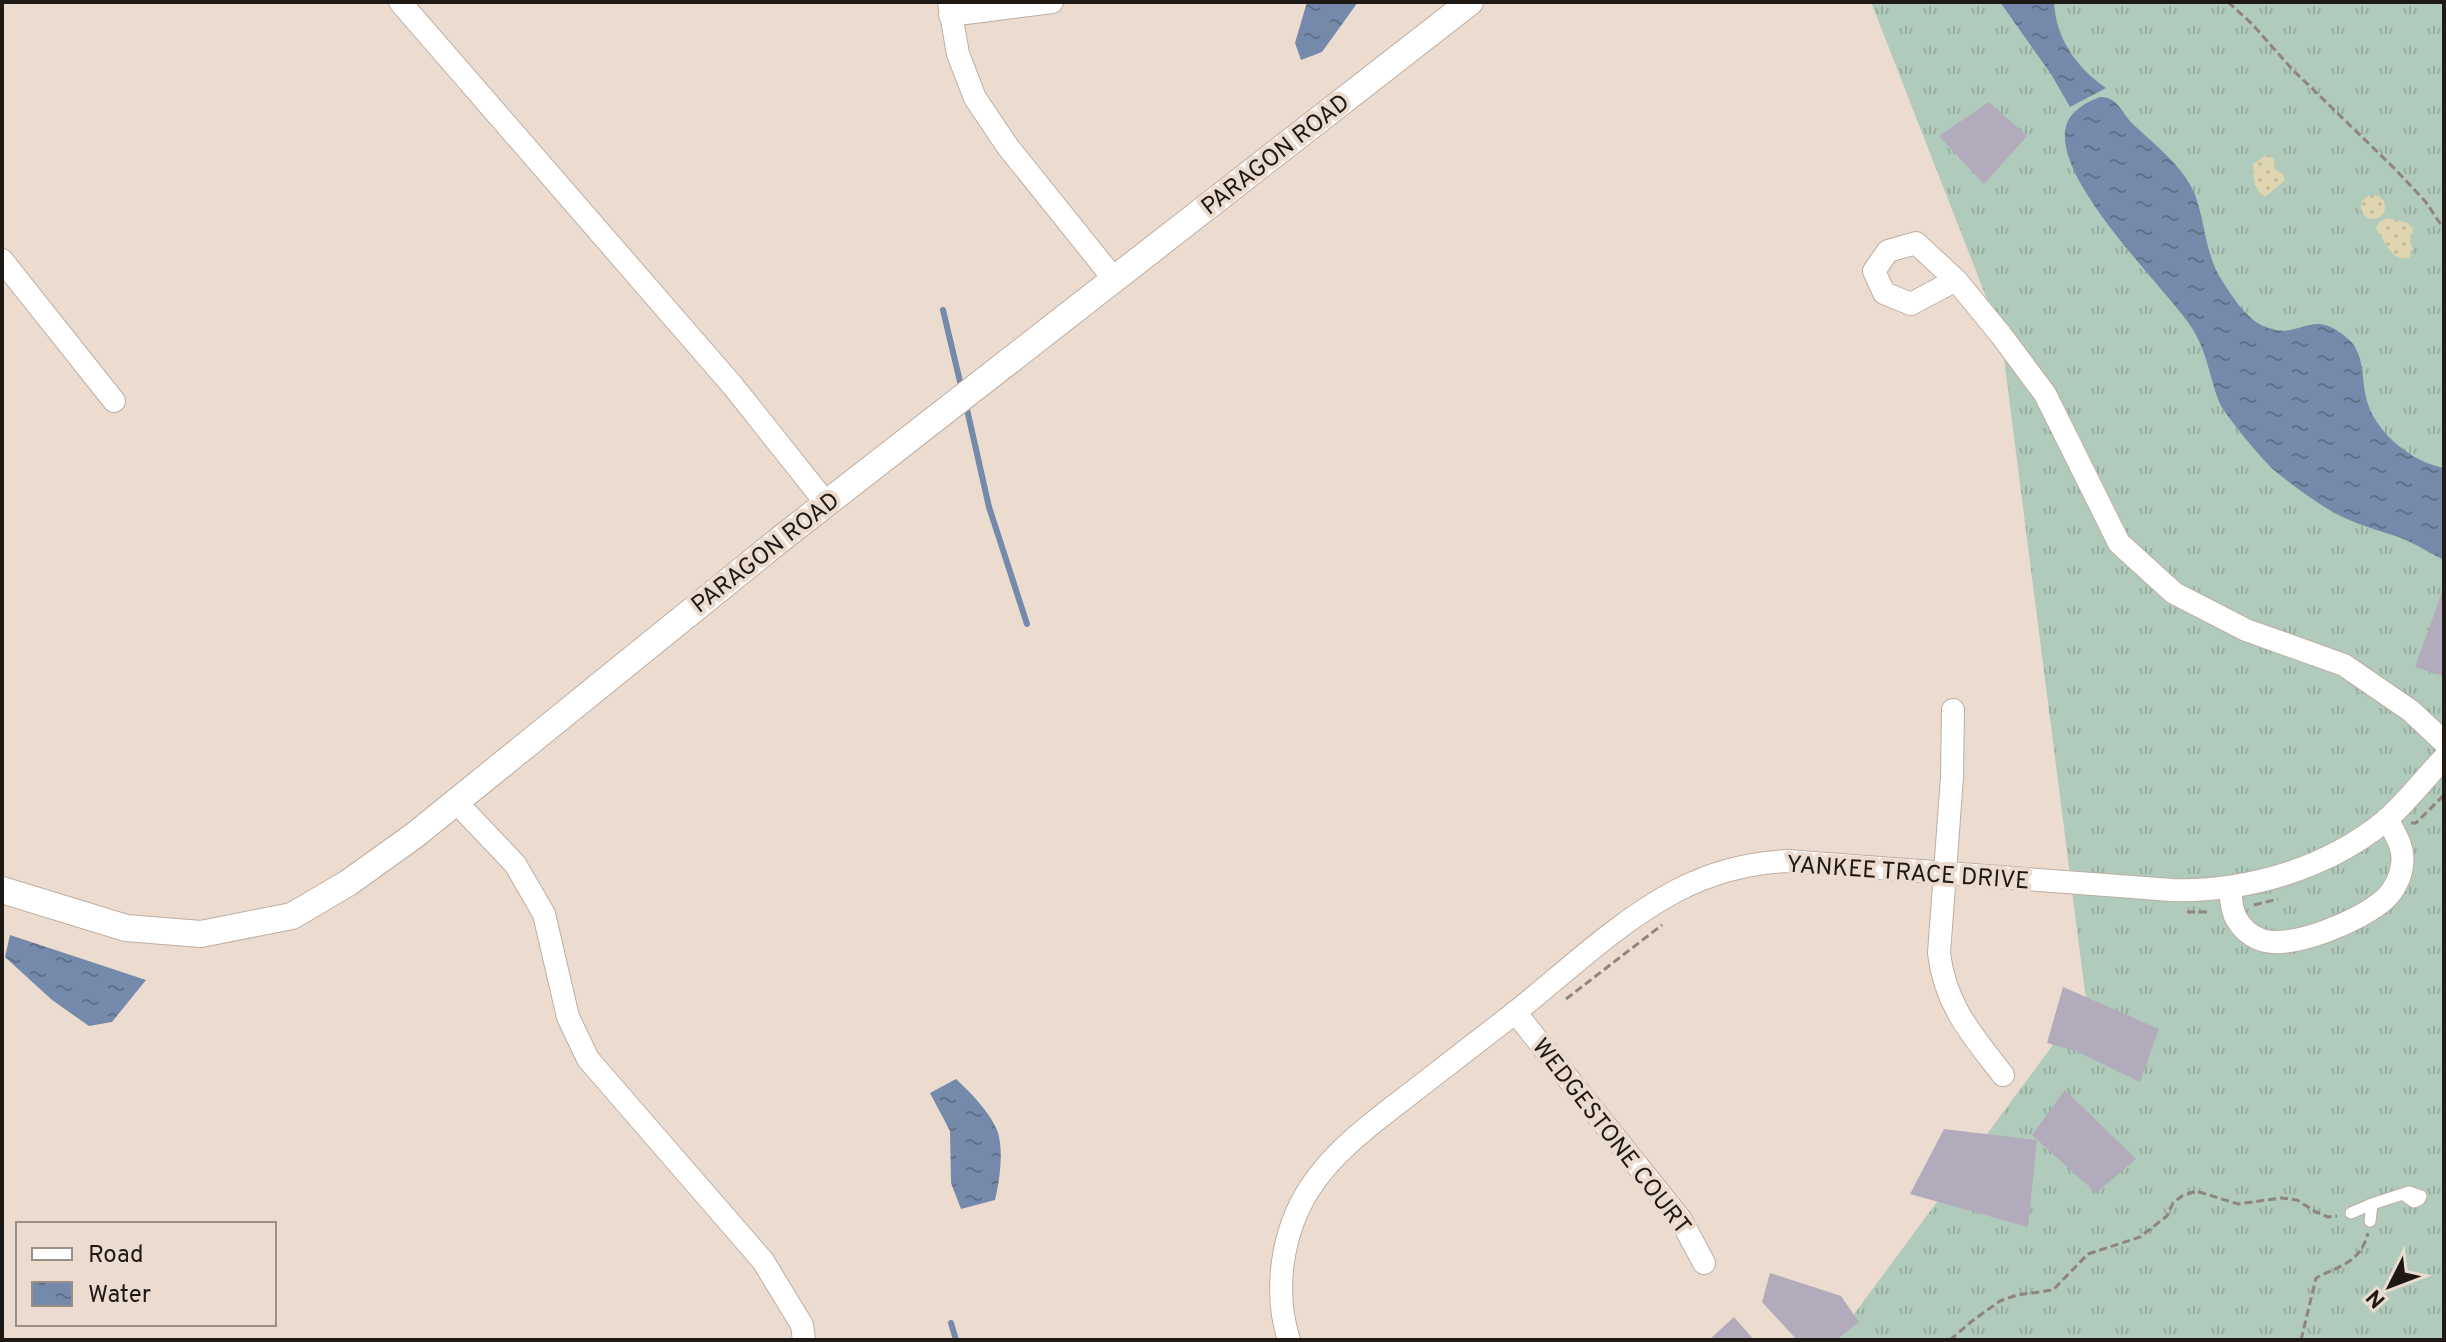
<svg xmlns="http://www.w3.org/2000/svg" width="2446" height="1342" font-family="Overpass,sans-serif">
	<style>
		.grass { fill: url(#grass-tufts) }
		.sand { fill: url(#sand-dots) }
		.water { fill: url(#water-ripples) }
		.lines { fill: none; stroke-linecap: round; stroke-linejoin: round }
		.stream { stroke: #758aaa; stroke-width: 6 }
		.building { fill: #b2abbb }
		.service-casing { stroke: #beaea2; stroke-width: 13 }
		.minor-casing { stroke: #beaea2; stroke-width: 24 }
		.tertiary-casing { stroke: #beaea2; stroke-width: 28 }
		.path { stroke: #90857c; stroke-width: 3; stroke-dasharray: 8 4; stroke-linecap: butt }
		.service { stroke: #fff; stroke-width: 11 }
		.minor { stroke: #fff; stroke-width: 22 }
		.tertiary { stroke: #fff; stroke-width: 26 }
		.labels { text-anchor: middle; stroke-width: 8; stroke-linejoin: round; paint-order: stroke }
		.street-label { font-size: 24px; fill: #1f1915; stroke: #ecdcd0 }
	</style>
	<defs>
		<pattern id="grass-tufts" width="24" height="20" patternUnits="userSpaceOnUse" patternTransform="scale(2)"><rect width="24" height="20" fill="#b0cabb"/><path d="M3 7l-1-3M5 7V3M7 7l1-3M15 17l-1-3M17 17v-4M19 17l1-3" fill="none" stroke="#97ada0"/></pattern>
		<pattern id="sand-dots" width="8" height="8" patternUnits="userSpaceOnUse" patternTransform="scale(2)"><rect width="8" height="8" fill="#dfd6b1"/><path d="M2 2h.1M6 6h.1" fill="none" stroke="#bfb797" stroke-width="1.8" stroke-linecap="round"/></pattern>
		<pattern id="water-ripples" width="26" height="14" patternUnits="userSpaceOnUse" patternTransform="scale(2)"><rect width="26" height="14" fill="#758aaa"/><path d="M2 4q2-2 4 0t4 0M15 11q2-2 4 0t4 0" fill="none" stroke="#5f7089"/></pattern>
	</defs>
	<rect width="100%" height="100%" fill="#ecdcd0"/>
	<path class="grass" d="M1871 2H2444V1340H1835L2086 1000 2001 335Z"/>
	<g class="sand">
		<path d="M2267 155 2274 159 2275 170 2282 173 2285 180 2265 197C2253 189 2253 176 2253 164Z"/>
		<circle cx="2373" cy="207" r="12"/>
		<path d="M2388 218 2408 223 2413 229 2410 242 2413 249 2409 258C2391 262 2386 242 2376 229L2379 222Z"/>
	</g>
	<g class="water">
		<path d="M1307 2H1358L1322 52 1301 60 1295 43Z"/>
		<path d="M2000 2H2054C2056 39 2076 67 2106 88L2070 107 2051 74Z"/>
		<path d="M2100 97C2117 97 2121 111 2131 122 2153 144 2184 166 2195 195 2206 224 2205 256 2223 282 2236 302 2250 325 2275 330 2300 335 2313 313 2339 332 2344 335 2350 340 2353 344 2364 359 2362 380 2366 397 2373 431 2411 462 2444 468V560C2430 553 2416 544 2401 538 2378 530 2354 524 2333 512 2312 500 2292 485 2274 470 2263 461 2226 416 2220 404 2209 377 2208 352 2190 325 2160 282 2048 175 2067 123 2072 110 2087 102 2100 97Z"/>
		<path d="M10 935 146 980 112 1022 89 1026 52 1000 5 957Z"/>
		<path d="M956 1079C971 1093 989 1111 997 1130 1004 1148 1000 1181 995 1200L961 1209 951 1183 950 1131 930 1093Z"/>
	</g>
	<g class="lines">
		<g class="stream">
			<path d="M943 310 962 390"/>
			<path d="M966 405 989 507 1027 624"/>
			<path d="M951 1323 956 1340"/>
		</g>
	</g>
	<g class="building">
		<path d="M1989 102 2027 136 1984 184 1939 136Z"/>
		<path d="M2442 592H2444V676L2415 667Z"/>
		<path d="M2063 987 2159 1029 2140 1082 2076 1051 2047 1043Z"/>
		<path d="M2065 1090 2136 1159 2096 1193 2032 1135Z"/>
		<path d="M1944 1129 2037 1140 2028 1227 1910 1194Z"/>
		<path d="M1770 1273 1841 1296 1859 1322 1836 1340H1797L1762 1302Z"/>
		<path d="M1734 1317 1754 1340H1709Z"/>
	</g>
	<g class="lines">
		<defs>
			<g id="service">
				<path d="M2351 1213 2372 1204"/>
				<path d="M2370 1221 2372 1204 2409 1192 2421 1196 2419 1200 2414 1202 2404 1195"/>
			</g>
			<g id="minor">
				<path d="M400 2 733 386 826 503"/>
				<path d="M949 2 958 54 975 98 1008 147 1114 279"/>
				<path d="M950 15 1052 2"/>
				<path d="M2 260 114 401"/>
				<path d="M1956 280 1911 304 1884 293 1874 271 1888 251 1916 243 1956 280 2001 335 2045 394 2119 543 2174 593 2246 630 2344 665 2411 711 2444 742"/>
				<path d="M1953 710 1952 777 1939 953C1945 1005 1972 1035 2003 1075"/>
				<path d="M456 802 515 864 544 914 568 1017 588 1059 763 1261 802 1325 804 1340"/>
				<path d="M2230 888C2231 897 2231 910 2236 918 2241 927 2249 935 2259 939 2288 952 2363 920 2386 898 2394 890 2401 877 2402 865 2405 848 2395 834 2387 819"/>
				<path d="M1515 1012 1681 1220 1704 1263"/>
				<path d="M1289 1340C1273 1291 1282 1231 1310 1188 1334 1151 1371 1124 1406 1097 1441 1070 1477 1042 1512 1015 1565 973 1616 923 1676 891 1710 873 1748 863 1787 861L2172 890C2247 892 2326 869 2385 821 2406 803 2425 778 2444 758"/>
			</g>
			<path id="tertiary" d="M2 890 126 928 201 934 292 916 348 883 415 835 782 538 1470 2"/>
		</defs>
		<use href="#service" class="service-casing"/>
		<use href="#minor" class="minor-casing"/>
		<use href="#tertiary" class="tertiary-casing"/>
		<g class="path">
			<path d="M2228 2 2252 24 2292 69 2393 167 2425 201 2444 229"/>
			<path d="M2411 823H2416L2444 795"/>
			<path d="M2254 905 2278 899"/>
			<path d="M2187 912H2211"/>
			<path d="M1566 999 1662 925"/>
			<path d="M1950 1340 1972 1321 2000 1301 2017 1295 2053 1290 2088 1254 2140 1237 2167 1216 2173 1203 2182 1196 2196 1191 2238 1204 2281 1198 2297 1200 2316 1212 2328 1217 2337 1216"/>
			<path d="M2301 1340 2316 1278C2341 1265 2360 1263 2368 1233"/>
		</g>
		<use href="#service" class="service"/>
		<use href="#minor" class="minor"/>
		<use href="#tertiary" class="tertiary"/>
	</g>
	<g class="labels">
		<g class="street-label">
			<text transform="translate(1275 154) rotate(-38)" y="8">PARAGON ROAD</text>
			<text transform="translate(765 552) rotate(-38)" y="8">PARAGON ROAD</text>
			<text transform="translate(1908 872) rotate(4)" y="8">YANKEE TRACE DRIVE</text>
			<text transform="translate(1612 1136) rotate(52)" y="8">WEDGESTONE COURT</text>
		</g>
	</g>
	<rect width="2446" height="1342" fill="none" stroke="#1f1915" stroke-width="8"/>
	<rect x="16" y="1222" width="260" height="104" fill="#ecdcd0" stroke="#9a8e85" stroke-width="2"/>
	<rect x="32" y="1248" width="40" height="12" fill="#ffffff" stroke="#9a8e85" stroke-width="2"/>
	<text x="88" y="1262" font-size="24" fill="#1f1915">Road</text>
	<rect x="32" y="1282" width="40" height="24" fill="url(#water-ripples)" stroke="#9a8e85" stroke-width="2"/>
	<text x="88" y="1302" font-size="24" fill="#1f1915">Water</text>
	<g transform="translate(2390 1286) rotate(228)" stroke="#ecdcd0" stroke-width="6" paint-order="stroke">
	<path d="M0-6L14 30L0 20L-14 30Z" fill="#1f1915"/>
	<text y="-12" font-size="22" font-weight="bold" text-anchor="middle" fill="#1f1915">N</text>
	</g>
</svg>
